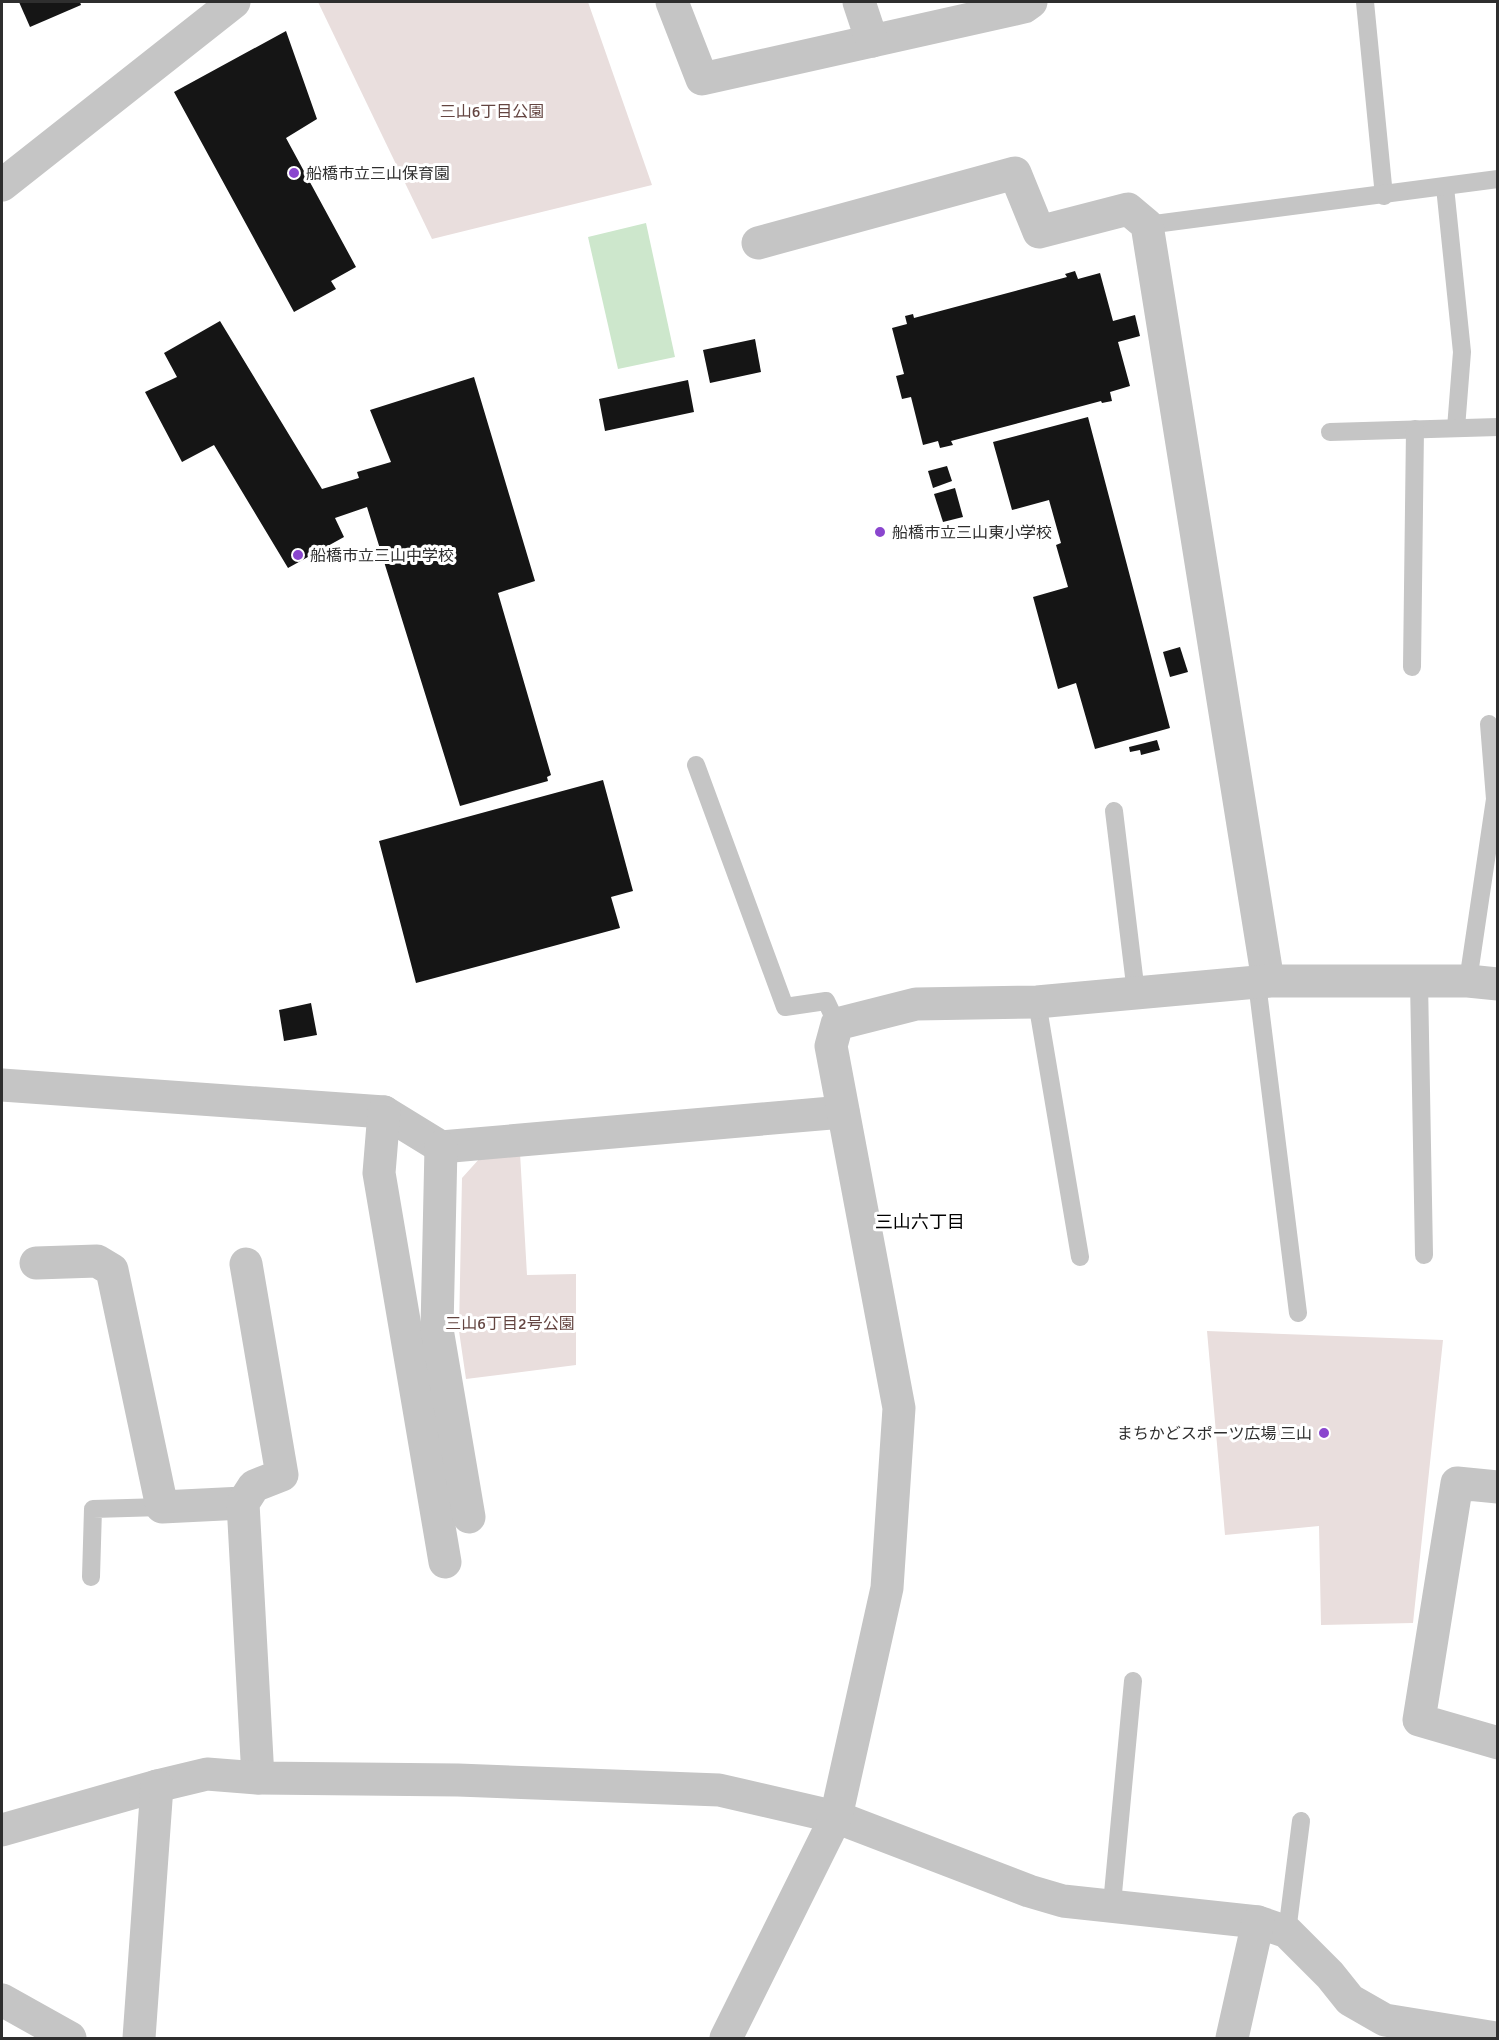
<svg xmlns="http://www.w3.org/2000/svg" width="1499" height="2040" font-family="Signika,'Noto Sans JP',sans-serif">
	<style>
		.green { fill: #e9dedd }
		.water { fill: #cde7cc }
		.building { fill: #151515 }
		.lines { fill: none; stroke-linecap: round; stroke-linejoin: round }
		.lane { stroke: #c5c5c5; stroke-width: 18 }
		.street { stroke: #c5c5c5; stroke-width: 33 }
		.poi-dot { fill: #8a46ce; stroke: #fff; stroke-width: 2 }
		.labels { text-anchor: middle; stroke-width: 6; stroke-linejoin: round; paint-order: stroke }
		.park-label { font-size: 16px; fill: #644541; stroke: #fff }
		.poi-label { font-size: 16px; fill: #2e2e2e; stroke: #fff; text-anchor: start }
		.neighbourhood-label { font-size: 18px; fill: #000; stroke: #fff }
	</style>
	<rect width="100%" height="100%" fill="#fff"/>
	<g class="green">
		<path d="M318 2H588L652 185 432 239Z"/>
		<path d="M520 1153 527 1275 576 1274V1365L466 1379 459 1331 462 1178 480 1158Z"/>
		<path d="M1207 1331 1443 1340 1413 1623 1321 1625 1319 1526 1225 1535Z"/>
	</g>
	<path class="water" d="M646 223 675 357 618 369 588 237Z"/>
	<g class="building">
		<path d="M19 2H80L81 5 30 27Z"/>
		<path d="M286 31 317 119 286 138 356 267 331 281 336 289 294 312 174 92Z"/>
		<path d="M1075 271 1078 279 1100 273 1113 321 1135 315 1140 336 1118 342 1130 386 1110 392 1112 401 1102 403 1101 401 951 441 953 445 940 448 938 441 923 445 911 397 902 399 896 376 904 374 892 328 907 324 905 316 913 314 914 318 1067 277 1065 274Z"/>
		<path d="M220 321 322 489 359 478 357 472 391 462 370 410 474 377 535 581 498 593 551 775 547 777 548 781 460 806 367 507 335 518 344 537 288 568 214 445 182 462 145 392 177 377 164 353Z"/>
		<path d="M755 339 761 372 710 383 703 350Z"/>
		<path d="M688 380 694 412 605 431 599 399Z"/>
		<path d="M1088 417 1170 728 1095 749 1076 683 1058 689 1033 597 1068 587 1056 545 1061 543 1049 500 1012 510 993 442Z"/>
		<path d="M947 466 952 481 933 488 928 471Z"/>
		<path d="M955 488 963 517 943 522 934 494Z"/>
		<path d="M1180 647 1188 672 1170 677 1163 652Z"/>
		<path d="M1157 740 1160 750 1141 755 1140 750 1130 752 1129 747Z"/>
		<path d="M603 780 633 891 611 897 620 928 416 983 379 841Z"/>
		<path d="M311 1003 317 1035 284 1041 279 1010Z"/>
	</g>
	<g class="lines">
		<g class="lane">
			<path d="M1365 2 1384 196"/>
			<path d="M1445 187 1462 352 1456 428"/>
			<path d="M1147 225 1498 179"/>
			<path d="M1330 432 1498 427"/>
			<path d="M1412 667 1415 429"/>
			<path d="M696 765 785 1007 826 1001 837 1024"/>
			<path d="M1114 811 1136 993"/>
			<path d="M1419 981 1424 1255"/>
			<path d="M1468 981 1495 799 1489 724"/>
			<path d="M1257 983 1298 1313"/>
			<path d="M1037 1002 1080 1257"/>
			<path d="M91 1577 93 1509 162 1507"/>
			<path d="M1112 1904 1133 1681"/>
			<path d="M1287 1932 1301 1821"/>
		</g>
		<g class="street">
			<path d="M672 2 702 79 1024 7 1031 2"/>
			<path d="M859 2 872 41"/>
			<path d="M2 185 234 2"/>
			<path d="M758 243 1015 173 1039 232 1128 209 1147 225 1268 981"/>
			<path d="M2 1085 384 1112 441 1147 843 1112"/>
			<path d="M384 1112 379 1173 445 1562"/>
			<path d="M441 1147 437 1329 469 1517"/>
			<path d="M36 1263 97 1261 112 1270 162 1507 243 1503"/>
			<path d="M246 1264 282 1475 254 1486 243 1503 258 1778"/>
			<path d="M1498 1487 1457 1483 1419 1720 1498 1743"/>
			<path d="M2 1830 157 1786 207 1774 258 1778 458 1780 719 1790 836 1817 1029 1891 1063 1901 1258 1922 1287 1932 1330 1975 1350 2000 1385 2020 1496 2038"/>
			<path d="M2 2000 70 2038"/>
			<path d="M139 2038 157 1786"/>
			<path d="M726 2038 836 1817 887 1588 899 1408 831 1046 837 1024 916 1004 1037 1002 1268 981H1468L1498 984"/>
			<path d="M1232 2038 1258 1922"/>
		</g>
	</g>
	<g class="poi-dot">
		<circle cx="294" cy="173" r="6"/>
		<circle cx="880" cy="532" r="6"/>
		<circle cx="298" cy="555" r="6"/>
		<circle cx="1324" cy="1433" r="6"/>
	</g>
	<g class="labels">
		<g class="park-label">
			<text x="492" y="117">三山6丁目公園</text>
			<text x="510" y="1329">三山6丁目2号公園</text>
		</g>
		<g class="poi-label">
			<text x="306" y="179">船橋市立三山保育園</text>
			<text x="892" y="538">船橋市立三山東小学校</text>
			<text x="310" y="561">船橋市立三山中学校</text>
			<text x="1312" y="1439" text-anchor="end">まちかどスポーツ広場 三山</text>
		</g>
		<g class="neighbourhood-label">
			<text x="920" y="1228">三山六丁目</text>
		</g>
	</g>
	<rect width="1499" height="2040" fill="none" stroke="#2e2e2e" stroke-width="6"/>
</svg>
